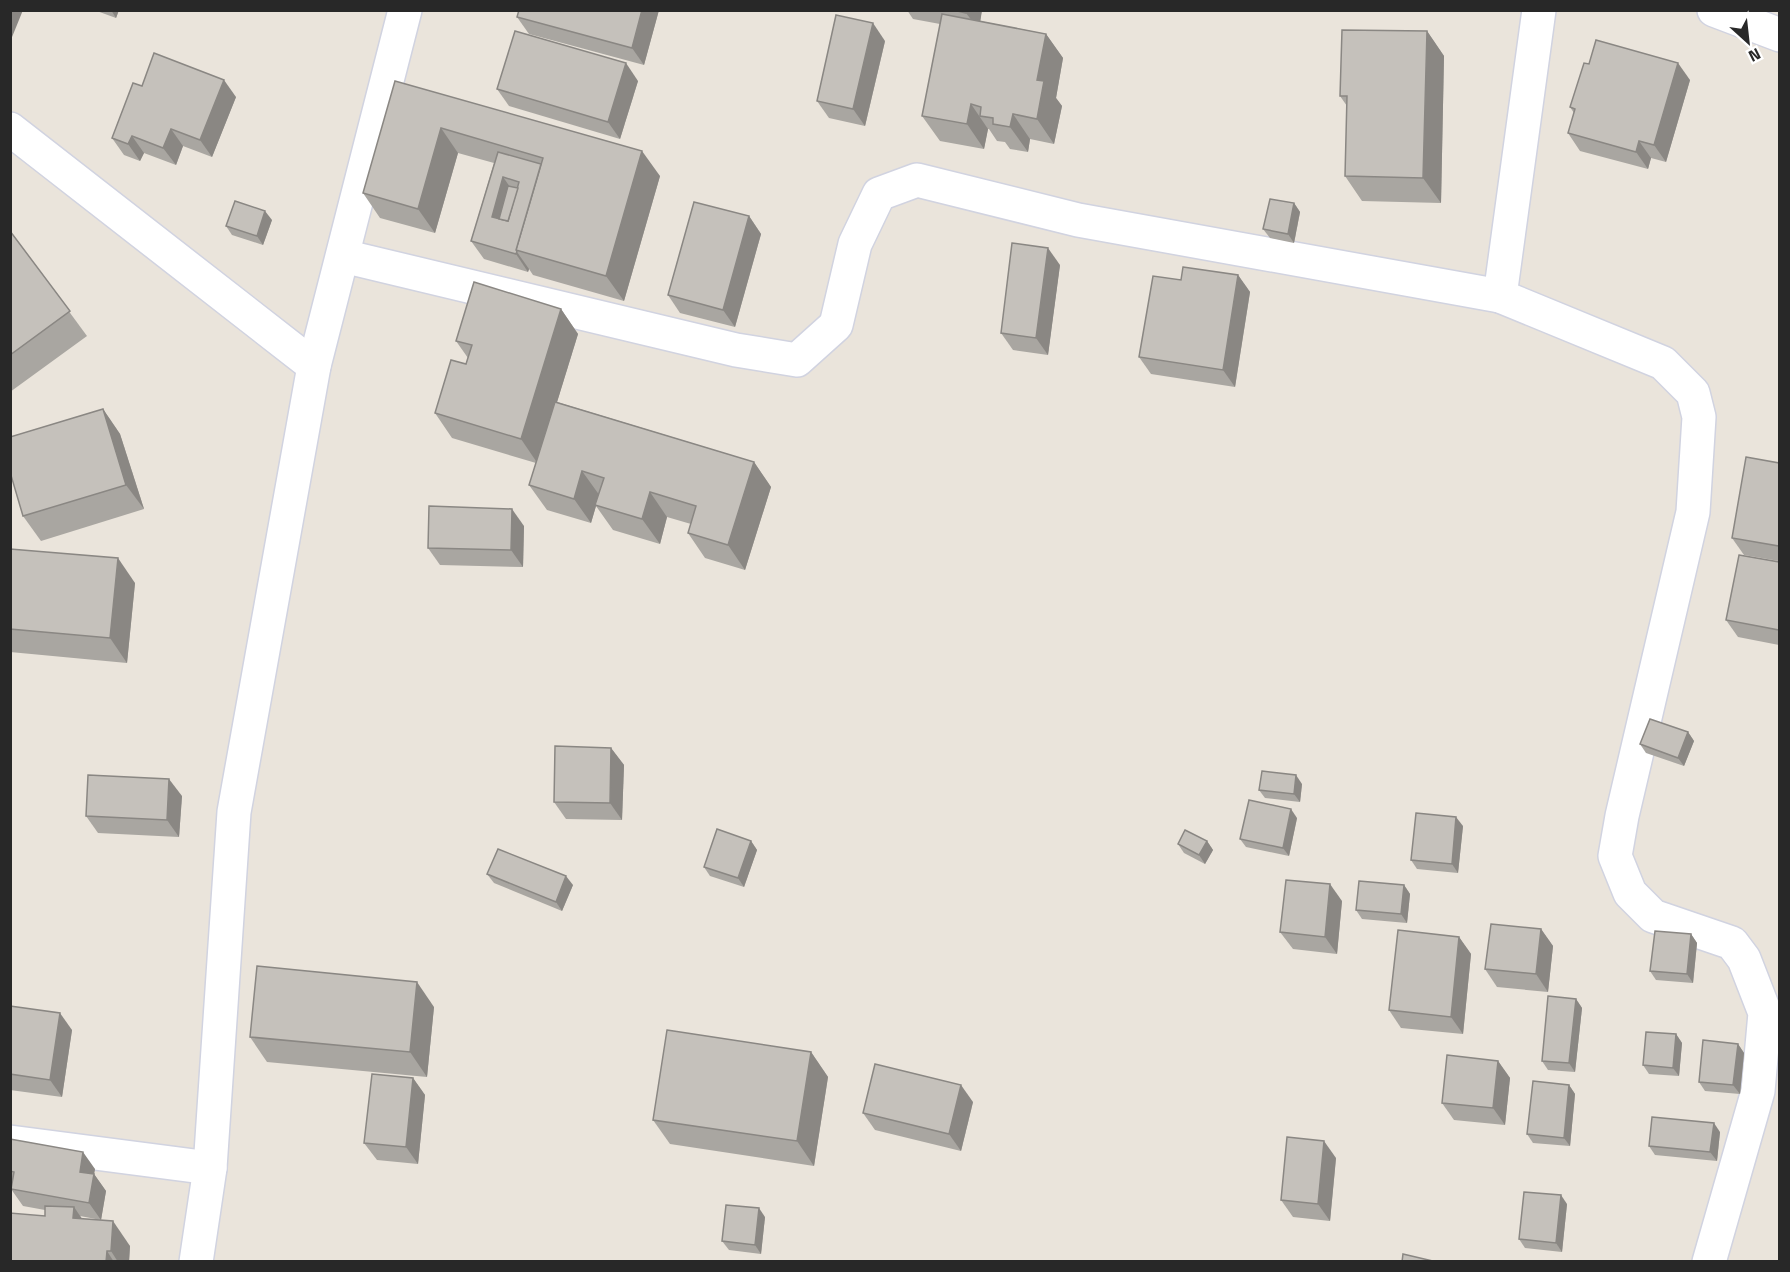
<svg xmlns="http://www.w3.org/2000/svg" width="1790" height="1272" font-family="'Titillium Web',sans-serif">
	<style>
		.lines { fill: none; stroke-linecap: round; stroke-linejoin: round }
		.minor-casing { stroke: #d1d3e0; stroke-width: 36 }
		.minor { stroke: #fff; stroke-width: 33 }
		.wall { fill: #a9a6a1 }
		.shaded-wall { fill: #8a8783 }
		.building { fill: #c5c1bb; stroke: #8a8783; stroke-width: 1.5; fill-rule: evenodd }
	</style>
	<rect width="100%" height="100%" fill="#eae4db"/>
	<g class="lines">
		<defs>
			<g id="minor">
				<path d="M1539 10 1500 296 1663 363 1693 393 1699 417 1693 512 1622 816 1615 856 1630 893 1653 916 1732 943 1744 959 1765 1013 1758 1091 1709 1262"/>
				<path d="M1714 10 1780 35"/>
				<path d="M10 129 314 366"/>
				<path d="M343 256 736 350 797 360 836 325 855 244 879 194 917 180 1078 220 1500 296"/>
				<path d="M10 1142 210 1168"/>
				<path d="M196 1262 210 1168 234 812 314 366 405 10"/>
			</g>
		</defs>
		<use href="#minor" class="minor-casing"/>
		<use href="#minor" class="minor"/>
	</g>
	<g class="wall">
		<path d="M94 10H119L116 18Z"/>
		<path d="M659 10 644 65 529 34 517 17Z"/>
		<path d="M907 10H982L980 21 1046 34 1063 58 1056 98 1062 106 1054 144 1030 139 1028 152 1010 149 1005 142 997 141 989 129H988L984 149 940 141 922 116 940 24 913 19Z"/>
		<path d="M1427 31 1444 56 1441 203 1362 201 1345 176 1347 106 1340 96Z"/>
		<path d="M885 41 865 126 829 118 817 101Z"/>
		<path d="M1589 64 1690 80 1666 162 1651 158 1648 169 1580 151 1568 133 1574 113 1570 107Z"/>
		<path d="M395 81 660 176 624 301 533 275 529 269 528 272 484 259 471 241 494 163 458 153 435 233 380 218 363 193Z"/>
		<path d="M638 81 620 139 509 106 497 89Z"/>
		<path d="M142 86 236 97 212 157 183 146 176 165 144 153 140 161 124 155 112 138Z"/>
		<path d="M1294 203 1300 212 1294 243 1270 238 1263 229Z"/>
		<path d="M749 216 761 234 735 327 680 313 668 295Z"/>
		<path d="M272 220 263 245 232 235 226 226Z"/>
		<path d="M10 231 87 336 10 392Z"/>
		<path d="M1060 265 1048 355 1013 350 1001 333Z"/>
		<path d="M1238 275 1250 292 1235 387 1151 374 1139 357 1181 280Z"/>
		<path d="M561 309 578 334 557 402 754 462 771 487 745 570 705 558 688 533 691 524 667 517 660 544 613 530 596 506 591 523 547 510 529 485 536 463 452 438 435 413 466 364 468 358 456 341Z"/>
		<path d="M103 409 120 434 144 509 41 541 23 516 12 476 10 437Z"/>
		<path d="M1779 463V561L1744 555 1732 538Z"/>
		<path d="M524 526 523 567 440 565 428 548Z"/>
		<path d="M10 549 135 583 127 663 10 652Z"/>
		<path d="M1779 562V645L1738 637 1726 620Z"/>
		<path d="M1688 732 1694 741 1684 766 1646 753 1640 744Z"/>
		<path d="M611 748 624 765 622 820 566 819 554 802Z"/>
		<path d="M1302 784 1300 802 1265 798 1259 790Z"/>
		<path d="M182 796 179 837 98 833 86 816Z"/>
		<path d="M1297 818 1289 856 1246 847 1240 839Z"/>
		<path d="M1463 826 1458 873 1417 869 1411 860Z"/>
		<path d="M751 841 757 850 744 887 710 876 704 867Z"/>
		<path d="M1207 841 1213 850 1205 864 1184 853 1178 844Z"/>
		<path d="M487 874 573 885 562 911 494 883Z"/>
		<path d="M1404 885 1410 894 1407 923 1362 919 1356 910Z"/>
		<path d="M1342 901 1337 954 1293 949 1280 932Z"/>
		<path d="M1541 929 1553 946 1548 992 1497 987 1485 969Z"/>
		<path d="M1691 934 1697 943 1693 983 1656 980 1650 971Z"/>
		<path d="M1459 937 1471 954 1463 1034 1401 1028 1389 1010Z"/>
		<path d="M1576 999 1582 1008 1575 1072 1548 1070 1542 1061Z"/>
		<path d="M10 1006 72 1030 62 1097 10 1090Z"/>
		<path d="M434 1007 427 1077 267 1062 250 1037Z"/>
		<path d="M1676 1034 1682 1043 1679 1076 1649 1074 1643 1065Z"/>
		<path d="M1738 1044 1744 1053 1740 1094 1705 1091 1699 1082Z"/>
		<path d="M811 1052 828 1077 814 1166 670 1144 653 1120Z"/>
		<path d="M1498 1061 1510 1078 1505 1125 1454 1120 1442 1103Z"/>
		<path d="M413 1078 425 1095 418 1164 377 1160 364 1143Z"/>
		<path d="M1569 1085 1575 1094 1570 1146 1533 1143 1527 1134Z"/>
		<path d="M973 1102 961 1151 875 1130 863 1113Z"/>
		<path d="M1720 1132 1717 1161 1655 1155 1649 1146Z"/>
		<path d="M10 1139 95 1169 94 1174 106 1191 101 1220 80 1216 82 1219 130 1246 129 1262H10L45 1216V1210L23 1206 11 1189 12 1187H10Z"/>
		<path d="M1336 1158 1330 1221 1293 1217 1281 1200Z"/>
		<path d="M1567 1204 1562 1252 1525 1248 1519 1239Z"/>
		<path d="M765 1217 761 1254 729 1250 722 1241Z"/>
	</g>
	<g class="shaded-wall">
		<path d="M10 10H23L10 42Z"/>
		<path d="M111 10H119L116 18Z"/>
		<path d="M642 10H659L644 65 632 48Z"/>
		<path d="M967 10H982L979 30 966 13Z"/>
		<path d="M873 23 885 41 865 126 853 109Z"/>
		<path d="M1427 31 1444 56 1441 203 1423 178Z"/>
		<path d="M1046 34 1063 58 1056 98 1062 106 1054 144 1037 119V80Z"/>
		<path d="M626 63 638 81 620 139 608 122Z"/>
		<path d="M1678 63 1690 80 1666 162 1654 145Z"/>
		<path d="M224 80 236 97 212 157 200 140Z"/>
		<path d="M971 104 988 129 984 149 967 124Z"/>
		<path d="M1013 114 1030 139 1028 152 1010 127Z"/>
		<path d="M441 128 458 153 435 233 418 209Z"/>
		<path d="M171 129 183 146 176 165 163 148Z"/>
		<path d="M132 136 144 153 140 161 128 144Z"/>
		<path d="M1639 141 1651 158 1648 169 1636 152Z"/>
		<path d="M642 151 660 176 624 301 606 276Z"/>
		<path d="M503 177 515 194 506 227 492 217Z"/>
		<path d="M1294 203 1300 212 1294 243 1288 234Z"/>
		<path d="M265 211 272 220 263 245 257 236Z"/>
		<path d="M749 216 761 234 735 327 723 310Z"/>
		<path d="M1048 248 1060 265 1048 355 1036 338Z"/>
		<path d="M517 252 529 269 528 272 516 254Z"/>
		<path d="M1238 275 1250 292 1235 387 1223 370Z"/>
		<path d="M561 309 578 334 538 464 521 439Z"/>
		<path d="M103 409 120 434 144 509 126 485Z"/>
		<path d="M754 462 771 487 745 570 728 545Z"/>
		<path d="M582 471 600 496 595 505 596 506 591 523 574 499Z"/>
		<path d="M650 492 667 517 660 544 642 519Z"/>
		<path d="M512 509 524 526 523 567 511 550Z"/>
		<path d="M118 558 135 583 127 663 110 638Z"/>
		<path d="M1688 732 1694 741 1684 766 1678 758Z"/>
		<path d="M611 748 624 765 622 820 610 803Z"/>
		<path d="M1296 775 1302 784 1300 802 1294 794Z"/>
		<path d="M169 779 182 796 179 837 167 820Z"/>
		<path d="M1291 809 1297 818 1289 856 1283 848Z"/>
		<path d="M1456 817 1463 826 1458 873 1452 864Z"/>
		<path d="M751 841 757 850 744 887 738 878Z"/>
		<path d="M1207 841 1213 850 1205 864 1199 855Z"/>
		<path d="M566 876 573 885 562 911 556 902Z"/>
		<path d="M1330 884 1342 901 1337 954 1325 937Z"/>
		<path d="M1404 885 1410 894 1407 923 1401 914Z"/>
		<path d="M1541 929 1553 946 1548 992 1536 974Z"/>
		<path d="M1691 934 1697 943 1693 983 1687 974Z"/>
		<path d="M1459 937 1471 954 1463 1034 1451 1017Z"/>
		<path d="M417 982 434 1007 427 1077 410 1052Z"/>
		<path d="M1576 999 1582 1008 1575 1072 1569 1063Z"/>
		<path d="M60 1013 72 1030 62 1097 50 1080Z"/>
		<path d="M1676 1034 1682 1043 1679 1076 1673 1068Z"/>
		<path d="M1738 1044 1744 1053 1740 1094 1733 1085Z"/>
		<path d="M811 1052 828 1077 814 1166 797 1141Z"/>
		<path d="M1498 1061 1510 1078 1505 1125 1493 1108Z"/>
		<path d="M413 1078 425 1095 418 1164 406 1147Z"/>
		<path d="M961 1085 973 1102 961 1151 949 1134Z"/>
		<path d="M1569 1085 1575 1094 1570 1146 1564 1138Z"/>
		<path d="M1714 1123 1720 1132 1717 1161 1710 1152Z"/>
		<path d="M1324 1141 1336 1158 1330 1221 1318 1204Z"/>
		<path d="M83 1152 95 1169 94 1174 106 1191 101 1220 89 1203 80 1172Z"/>
		<path d="M1561 1195 1567 1204 1562 1252 1556 1243Z"/>
		<path d="M74 1207 91 1232 73 1218Z"/>
		<path d="M759 1208 765 1217 761 1254 755 1245Z"/>
		<path d="M113 1221 130 1246 129 1262H118L111 1251Z"/>
		<path d="M107 1251 114 1262H106Z"/>
	</g>
	<g class="building">
		<path d="M519 10H642L632 48 517 17Z"/>
		<path d="M953 10H967L966 13Z"/>
		<path d="M942 14 1046 34 1037 80 1044 81 1037 119 1013 114 1010 127 993 124V118L980 116 981 107 971 104 967 124 922 116Z"/>
		<path d="M836 15 873 23 853 109 817 101Z"/>
		<path d="M1342 30 1427 31 1423 178 1345 176 1347 96H1340Z"/>
		<path d="M515 31 626 63 608 122 497 89Z"/>
		<path d="M1596 40 1678 63 1654 145 1639 141 1636 152 1568 133 1575 109 1570 107 1584 63 1589 64Z"/>
		<path d="M154 53 224 80 200 140 171 129 163 148 132 136 128 144 112 138 133 83 142 86Z"/>
		<path d="M395 81 642 151 606 276 516 250 543 158 441 128 418 209 363 193Z"/>
		<path d="M498 152 541 164 516 250 517 251 516 254 471 241ZM503 177 519 182 508 221 492 217Z"/>
		<path d="M508 186 518 188 508 221 499 219Z"/>
		<path d="M1270 199 1294 203 1288 234 1263 229Z"/>
		<path d="M235 201 265 211 257 236 226 226Z"/>
		<path d="M694 202 749 216 723 310 668 295Z"/>
		<path d="M10 231 70 311 10 355Z"/>
		<path d="M1012 243 1048 248 1036 338 1001 333Z"/>
		<path d="M1183 267 1238 275 1223 370 1139 357 1153 276 1181 280Z"/>
		<path d="M474 282 561 309 521 439 435 413 451 360 466 364 472 345 456 341Z"/>
		<path d="M555 402 754 462 728 545 688 533 696 506 650 492 642 519 595 505 604 478 582 471 574 499 529 485Z"/>
		<path d="M103 409 126 485 23 516 10 472V437Z"/>
		<path d="M1746 457 1779 463V546L1732 538Z"/>
		<path d="M429 506 512 509 511 550 428 548Z"/>
		<path d="M10 549 118 558 110 638 10 629Z"/>
		<path d="M1739 555 1779 562V630L1726 620Z"/>
		<path d="M1650 719 1688 732 1678 758 1640 744Z"/>
		<path d="M555 746 611 748 610 803 554 802Z"/>
		<path d="M1262 771 1296 775 1294 794 1259 790Z"/>
		<path d="M88 775 169 779 167 820 86 816Z"/>
		<path d="M1249 800 1291 809 1283 848 1240 839Z"/>
		<path d="M1416 813 1456 817 1452 864 1411 860Z"/>
		<path d="M717 829 751 841 738 878 704 867Z"/>
		<path d="M1185 830 1207 841 1199 855 1178 844Z"/>
		<path d="M498 849 566 876 556 902 487 874Z"/>
		<path d="M1286 880 1330 884 1325 937 1280 932Z"/>
		<path d="M1359 881 1404 885 1401 914 1356 910Z"/>
		<path d="M1491 924 1541 929 1536 974 1485 969Z"/>
		<path d="M1398 930 1459 937 1451 1017 1389 1010Z"/>
		<path d="M1655 931 1691 934 1687 974 1650 971Z"/>
		<path d="M257 966 417 982 410 1052 250 1037Z"/>
		<path d="M1548 996 1576 999 1569 1063 1542 1061Z"/>
		<path d="M10 1006 60 1013 50 1080 10 1074Z"/>
		<path d="M667 1030 811 1052 797 1141 653 1120Z"/>
		<path d="M1646 1032 1676 1034 1673 1068 1643 1065Z"/>
		<path d="M1703 1040 1738 1044 1733 1085 1699 1082Z"/>
		<path d="M1447 1055 1498 1061 1493 1108 1442 1103Z"/>
		<path d="M875 1064 961 1085 949 1134 863 1113Z"/>
		<path d="M372 1074 413 1078 406 1147 364 1143Z"/>
		<path d="M1533 1081 1569 1085 1564 1138 1527 1134Z"/>
		<path d="M1652 1117 1714 1123 1710 1152 1649 1146Z"/>
		<path d="M1287 1137 1324 1141 1318 1204 1281 1200Z"/>
		<path d="M10 1139 83 1152 80 1172 94 1174 89 1203 11 1189 14 1172 10 1171Z"/>
		<path d="M1524 1192 1561 1195 1556 1243 1519 1239Z"/>
		<path d="M726 1205 759 1208 755 1245 722 1241Z"/>
		<path d="M45 1206 74 1207 73 1218 113 1221 111 1251H107L106 1262H10V1213L45 1216Z"/>
		<path d="M1403 1254 1437 1262H1402Z"/>
	</g>
	<rect width="1790" height="1272" fill="none" stroke="#282828" stroke-width="24"/>
	<g transform="translate(1748 42) rotate(153)" stroke="#ffffff" stroke-width="4.5" paint-order="stroke">
	<path d="M0-4.5L10 22L0 15L-10 22Z" fill="#282828"/>
	<text y="-9" font-size="16" font-weight="bold" text-anchor="middle" fill="#282828">N</text>
	</g>
</svg>
